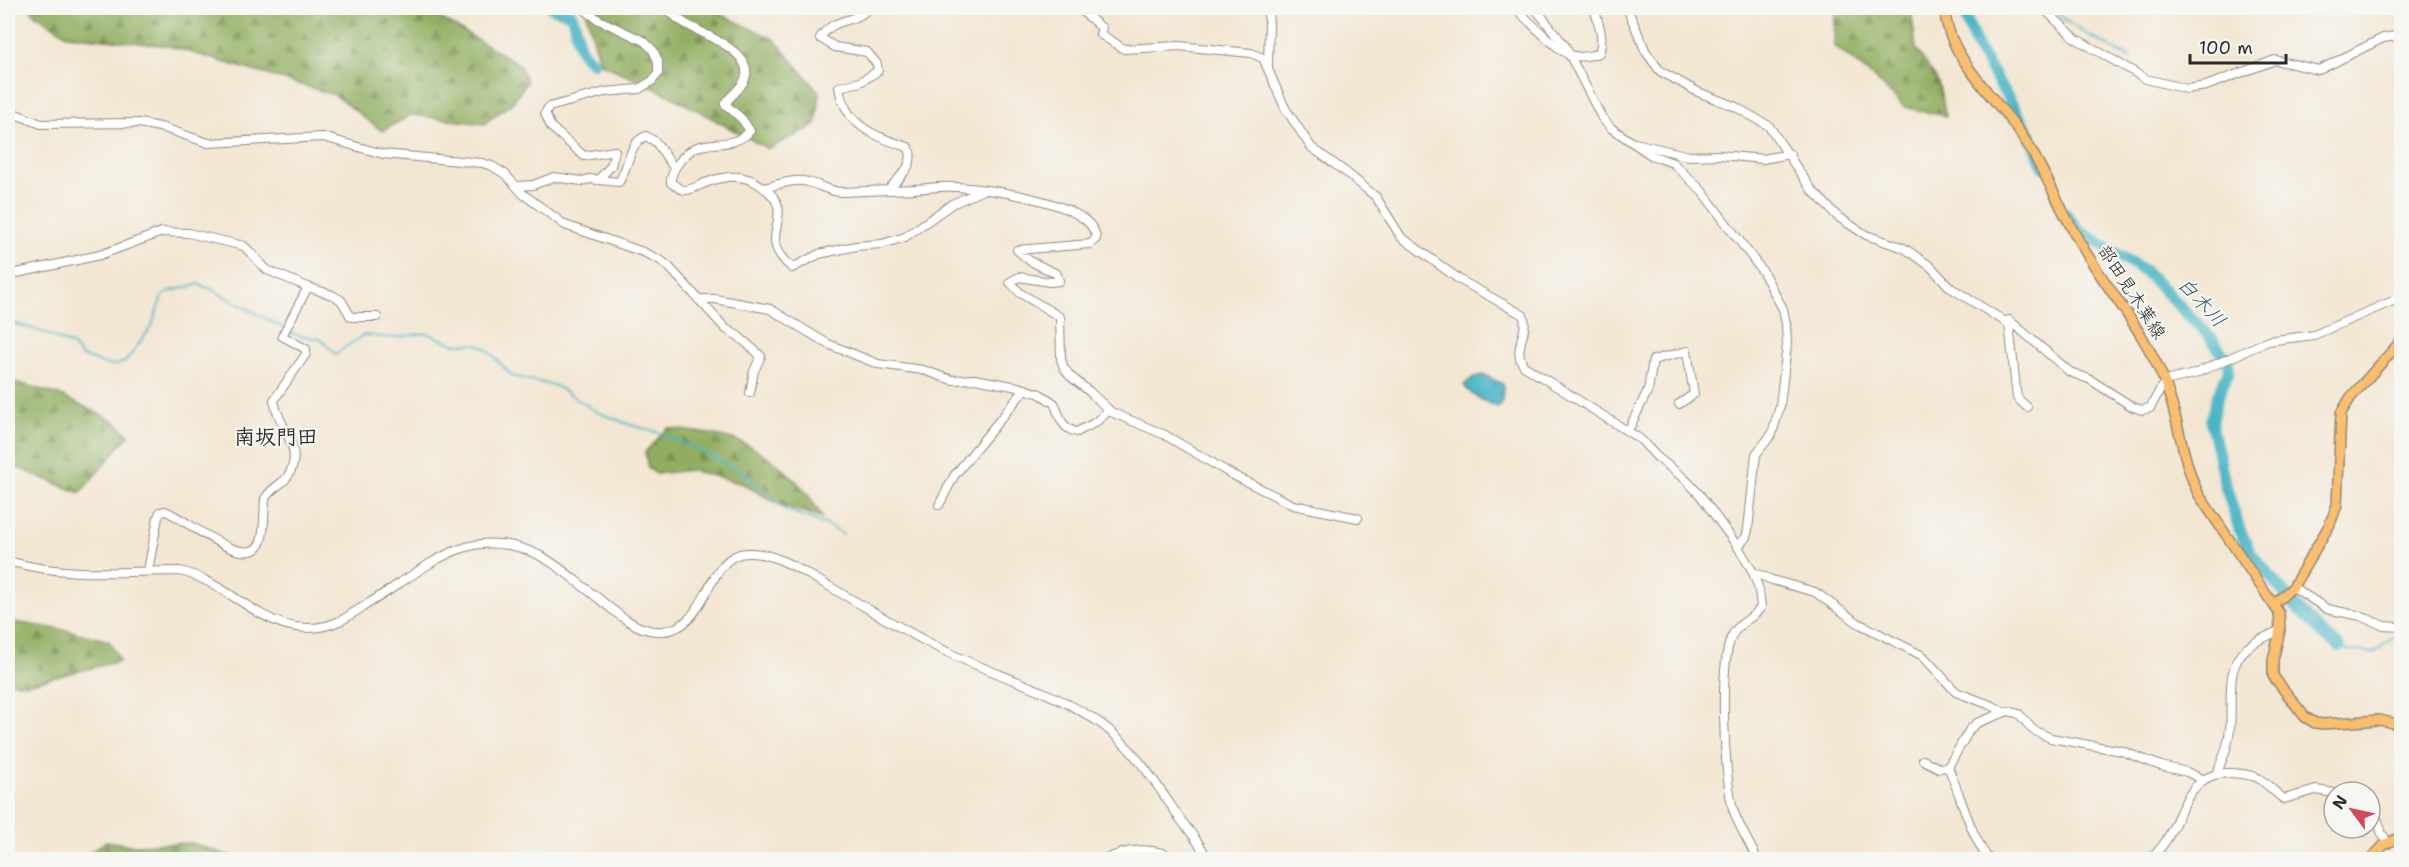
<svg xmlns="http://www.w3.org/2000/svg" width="2409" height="867" font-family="'Shantell Sans','Klee One',sans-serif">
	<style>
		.forest { fill: url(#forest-firs); stroke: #5e6c46; stroke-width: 1.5 }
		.water { fill: url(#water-ripples); stroke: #3a7078; stroke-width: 1.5 }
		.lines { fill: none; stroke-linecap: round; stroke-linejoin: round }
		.stream { stroke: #4ab6c6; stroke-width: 2 }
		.river { stroke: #4ab6c6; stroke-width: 12 }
		.minor-casing { stroke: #8f887e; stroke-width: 10 }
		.major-casing { stroke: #8f887e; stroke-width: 12 }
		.minor { stroke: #fff; stroke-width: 8 }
		.major { stroke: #fabe6d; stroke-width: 9 }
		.labels { text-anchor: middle; stroke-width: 4.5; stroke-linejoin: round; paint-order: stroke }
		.street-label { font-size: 18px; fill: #2b2b2b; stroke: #f6f6f2 }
		.water-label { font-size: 20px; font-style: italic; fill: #365c61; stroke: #f6f6f2 }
		.quarter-label { font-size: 21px; font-weight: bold; fill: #2b2b2b; stroke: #f6f6f2 }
	</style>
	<defs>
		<pattern id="forest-firs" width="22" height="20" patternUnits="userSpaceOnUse" patternTransform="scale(1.5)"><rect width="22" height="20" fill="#91ae60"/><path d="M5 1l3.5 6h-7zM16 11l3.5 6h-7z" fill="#778e4f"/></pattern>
		<pattern id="water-ripples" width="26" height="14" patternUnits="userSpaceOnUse" patternTransform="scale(1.5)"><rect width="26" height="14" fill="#4ab6c6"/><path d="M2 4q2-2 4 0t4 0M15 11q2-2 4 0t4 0" fill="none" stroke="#3e94a1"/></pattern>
	</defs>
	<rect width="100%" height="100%" fill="#f6f6f2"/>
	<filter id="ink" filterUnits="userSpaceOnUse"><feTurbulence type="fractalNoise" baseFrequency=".0167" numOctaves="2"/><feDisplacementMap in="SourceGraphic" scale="12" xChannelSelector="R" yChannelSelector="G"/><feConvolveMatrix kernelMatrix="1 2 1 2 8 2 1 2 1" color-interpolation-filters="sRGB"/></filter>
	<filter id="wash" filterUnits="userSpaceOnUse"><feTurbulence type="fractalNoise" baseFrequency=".008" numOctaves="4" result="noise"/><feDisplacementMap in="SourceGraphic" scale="24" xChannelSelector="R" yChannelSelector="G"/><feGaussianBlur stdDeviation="1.35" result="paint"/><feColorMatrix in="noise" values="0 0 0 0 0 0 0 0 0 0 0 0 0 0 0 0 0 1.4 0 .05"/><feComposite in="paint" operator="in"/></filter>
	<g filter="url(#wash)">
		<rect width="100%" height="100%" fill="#f3e6d2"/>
		<g class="forest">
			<path d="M31 8H404L430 12 519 64 527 82 512 103 484 124 411 115 382 131 335 95 169 46 67 35 33 13Z"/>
			<path d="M585 8H707L774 39 820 93 816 125 768 149 669 95 600 63Z"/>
			<path d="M1835 8H1911L1916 49 1938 82 1946 116 1904 107 1877 80 1834 46Z"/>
			<path d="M8 380 59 395 115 421 129 435 80 493 8 464Z"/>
			<path d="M668 428C692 432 718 433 741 442 774 456 806 486 822 517L780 505 743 484 691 470 656 474 648 468 645 452Z"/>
			<path d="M8 621 70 631 109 641 120 661 27 684 8 682Z"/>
			<path d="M106 841 129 845 192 843 239 859 82 858Z"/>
		</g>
		<path class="water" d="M1484 375 1503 384 1502 401 1498 407C1486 402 1470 396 1464 385L1474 377Z"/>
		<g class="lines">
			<g class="stream">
				<path d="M2052 8 2070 24 2089 36 2131 58"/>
				<path d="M8 322 40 331 72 345 81 356 107 365H115L125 362 152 326 161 299 164 295 168 292 198 284 213 290 296 335 320 339 336 354 363 335 393 338 426 333 454 344H477L488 350 512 376 556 386 597 412 631 425 657 432 698 449 745 474 785 509 827 525 843 534"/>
				<path d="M2339 646 2351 651 2374 653 2389 640 2402 634"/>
			</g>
			<g class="river">
				<path d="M552 8 571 14C582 37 570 43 593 63"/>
				<path d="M1962 8 1977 47 2028 131 2044 167"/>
				<path d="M2067 215 2080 231 2145 271 2211 338 2228 362 2229 371 2216 400 2211 422 2225 484 2240 531 2250 552 2294 605 2326 637 2339 646"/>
			</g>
		</g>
	</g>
	<g filter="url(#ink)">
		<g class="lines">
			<defs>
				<g id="minor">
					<path d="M582 8 599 20 644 41 653 50 658 61V74L652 81 639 89 605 92 549 107 545 113 551 127 584 156 615 151 611 166 598 180"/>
					<path d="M667 8C670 11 673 15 677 18 693 32 756 49 745 79 741 89 731 95 725 104L742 119 750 131C734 149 711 140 695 148 684 154 670 170 671 183 676 186 681 191 687 190 693 189 700 185 705 183 726 175 744 173 763 187 802 216 751 234 792 268L819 254 856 246 882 244 905 237 952 204 983 190"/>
					<path d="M869 8C853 25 834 16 820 38L835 47 867 52 877 64 878 71 860 82 839 87C845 126 874 136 908 147 918 164 898 178 888 190"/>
					<path d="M1078 8 1102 28 1100 34 1124 49 1179 46 1251 53 1263 58 1285 108 1311 147 1347 173 1376 197 1401 237 1460 280 1523 315C1530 332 1511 349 1524 366L1640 439 1657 457 1685 479 1700 495 1738 547 1753 572 1772 580 1815 592 1858 623 1923 656 1956 692 1993 706 2003 712"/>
					<path d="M1267 8 1269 22 1268 67"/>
					<path d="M1516 8C1524 17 1560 52 1570 55 1579 58 1591 56 1599 53 1605 37 1598 23 1594 8"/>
					<path d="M1535 8 1565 46 1602 118 1611 128 1651 155 1673 163 1701 190 1763 272 1783 309 1786 324 1787 345 1780 406 1772 434 1756 454 1748 530 1746 537 1738 547"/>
					<path d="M1627 8 1646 52 1660 71 1698 92 1736 107 1769 126 1811 189 1838 217 1866 235 1904 248 1930 266 1951 288 2009 324V320L2070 372 2089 379 2133 407 2142 410 2150 408 2165 381 2194 374 2268 341 2314 335 2402 297"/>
					<path d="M2043 8 2075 38 2146 79 2187 89 2206 86 2275 60 2319 70 2383 38 2402 35"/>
					<path d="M8 111 41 124 140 123 164 128 208 143 323 137 383 154 482 163 492 166 505 174 523 194 565 225 643 252 660 260 669 267 726 329 738 336 761 356 754 371 750 393"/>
					<path d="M1635 143 1689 156 1720 155 1763 159 1790 154"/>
					<path d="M517 186 533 185 554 177 582 181 589 179 619 182C629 167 629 142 646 136L656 142 674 168"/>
					<path d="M764 188C777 185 794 178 808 182 820 185 828 191 841 192 866 191 891 190 915 189 929 188 943 186 957 187 986 189 1095 201 1096 239L1090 244 1017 250 1030 261 1057 274 1059 281 1050 282 1019 277 1010 282 1020 293 1060 317 1061 359 1064 368 1070 376 1090 392 1111 412 1165 435 1231 474 1293 505 1358 518"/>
					<path d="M8 275 100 255 162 232 188 233 244 246 267 270 308 287 332 295 341 300 351 317H377"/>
					<path d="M698 299H715L770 309 828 344 878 364 923 370 952 380 975 379 1018 387 1040 394 1054 403C1061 417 1060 428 1077 432L1096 422 1109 410"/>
					<path d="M2009 324 2017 398 2027 407"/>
					<path d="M1628 431 1648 390 1653 360 1687 351 1694 394 1679 404"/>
					<path d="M939 505 954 476 1025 389"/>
					<path d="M8 561C68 578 118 571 180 571 239 585 276 651 342 620 361 608 381 596 400 583 443 554 478 530 532 552 554 561 574 580 593 594 611 608 633 630 656 631 710 635 704 554 747 553 775 552 800 570 825 584 869 609 913 637 960 658 1007 679 1062 695 1104 726 1136 750 1158 787 1181 820 1190 832 1202 845 1207 860"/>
					<path d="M148 571 158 517 160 512 165 511C183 516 249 575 261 541 265 529 264 511 265 499 270 488 282 485 288 476 306 448 277 426 274 400L306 354V349L282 336 308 287"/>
					<path d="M1753 572 1759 590 1761 607C1754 619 1738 622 1732 636 1718 665 1725 772 1732 805 1736 824 1750 842 1757 860"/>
					<path d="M2293 587 2327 609 2361 616 2384 626 2402 627"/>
					<path d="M1923 760 1939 768 1948 767 1970 729 1977 723 2008 711 2019 714 2033 730 2051 738 2122 751 2161 766 2187 772 2204 780"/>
					<path d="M1948 767C1961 796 1970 834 1989 860"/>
					<path d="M2217 773C2223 758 2229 744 2230 728 2233 703 2224 666 2247 648 2256 640 2269 636 2280 630"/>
					<path d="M2370 814 2377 818 2382 834 2388 843"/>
					<path d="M1105 860C1129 847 1156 847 1179 860"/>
					<path d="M2144 860C2185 844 2173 771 2231 773 2240 774 2250 774 2258 778 2268 784 2275 793 2284 799L2316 790 2334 793"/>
				</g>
				<g id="major">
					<path d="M1945 8C1945 54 1996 98 2021 134 2045 169 2060 210 2082 246 2108 291 2143 329 2163 378 2179 416 2181 458 2199 495L2279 613 2280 630 2273 660V676L2305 717 2315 723 2324 724 2379 720 2402 725"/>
					<path d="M2274 604 2293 587 2330 524 2337 505 2341 413 2351 397 2402 340"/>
					<path d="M2370 860 2384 845 2402 836"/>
				</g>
			</defs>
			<use href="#minor" class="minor-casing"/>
			<use href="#major" class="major-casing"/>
			<use href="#minor" class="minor"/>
			<use href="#major" class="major"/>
		</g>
	</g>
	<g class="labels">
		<g class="street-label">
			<text transform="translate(2132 292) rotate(57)" y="6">部田見木葉線</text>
		</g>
		<g class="water-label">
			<text transform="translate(2202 302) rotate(47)" y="7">白木川</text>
		</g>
		<g class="quarter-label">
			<text x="276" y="444">南坂門田</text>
		</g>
	</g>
	<rect width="2409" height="867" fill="none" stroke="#f6f6f2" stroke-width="30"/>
	<g transform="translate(2352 810) rotate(303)"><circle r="28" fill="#f6f6f2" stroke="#a5a5a2" stroke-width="1.5"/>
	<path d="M0-4.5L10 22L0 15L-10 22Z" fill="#d1495b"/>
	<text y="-9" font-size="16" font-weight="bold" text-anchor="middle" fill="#2b2b2b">N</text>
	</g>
	<path d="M2190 54v9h96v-9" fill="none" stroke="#2b2b2b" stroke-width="3"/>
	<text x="2199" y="54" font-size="18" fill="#2b2b2b" stroke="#f6f6f2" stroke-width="4.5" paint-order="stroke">100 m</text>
</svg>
